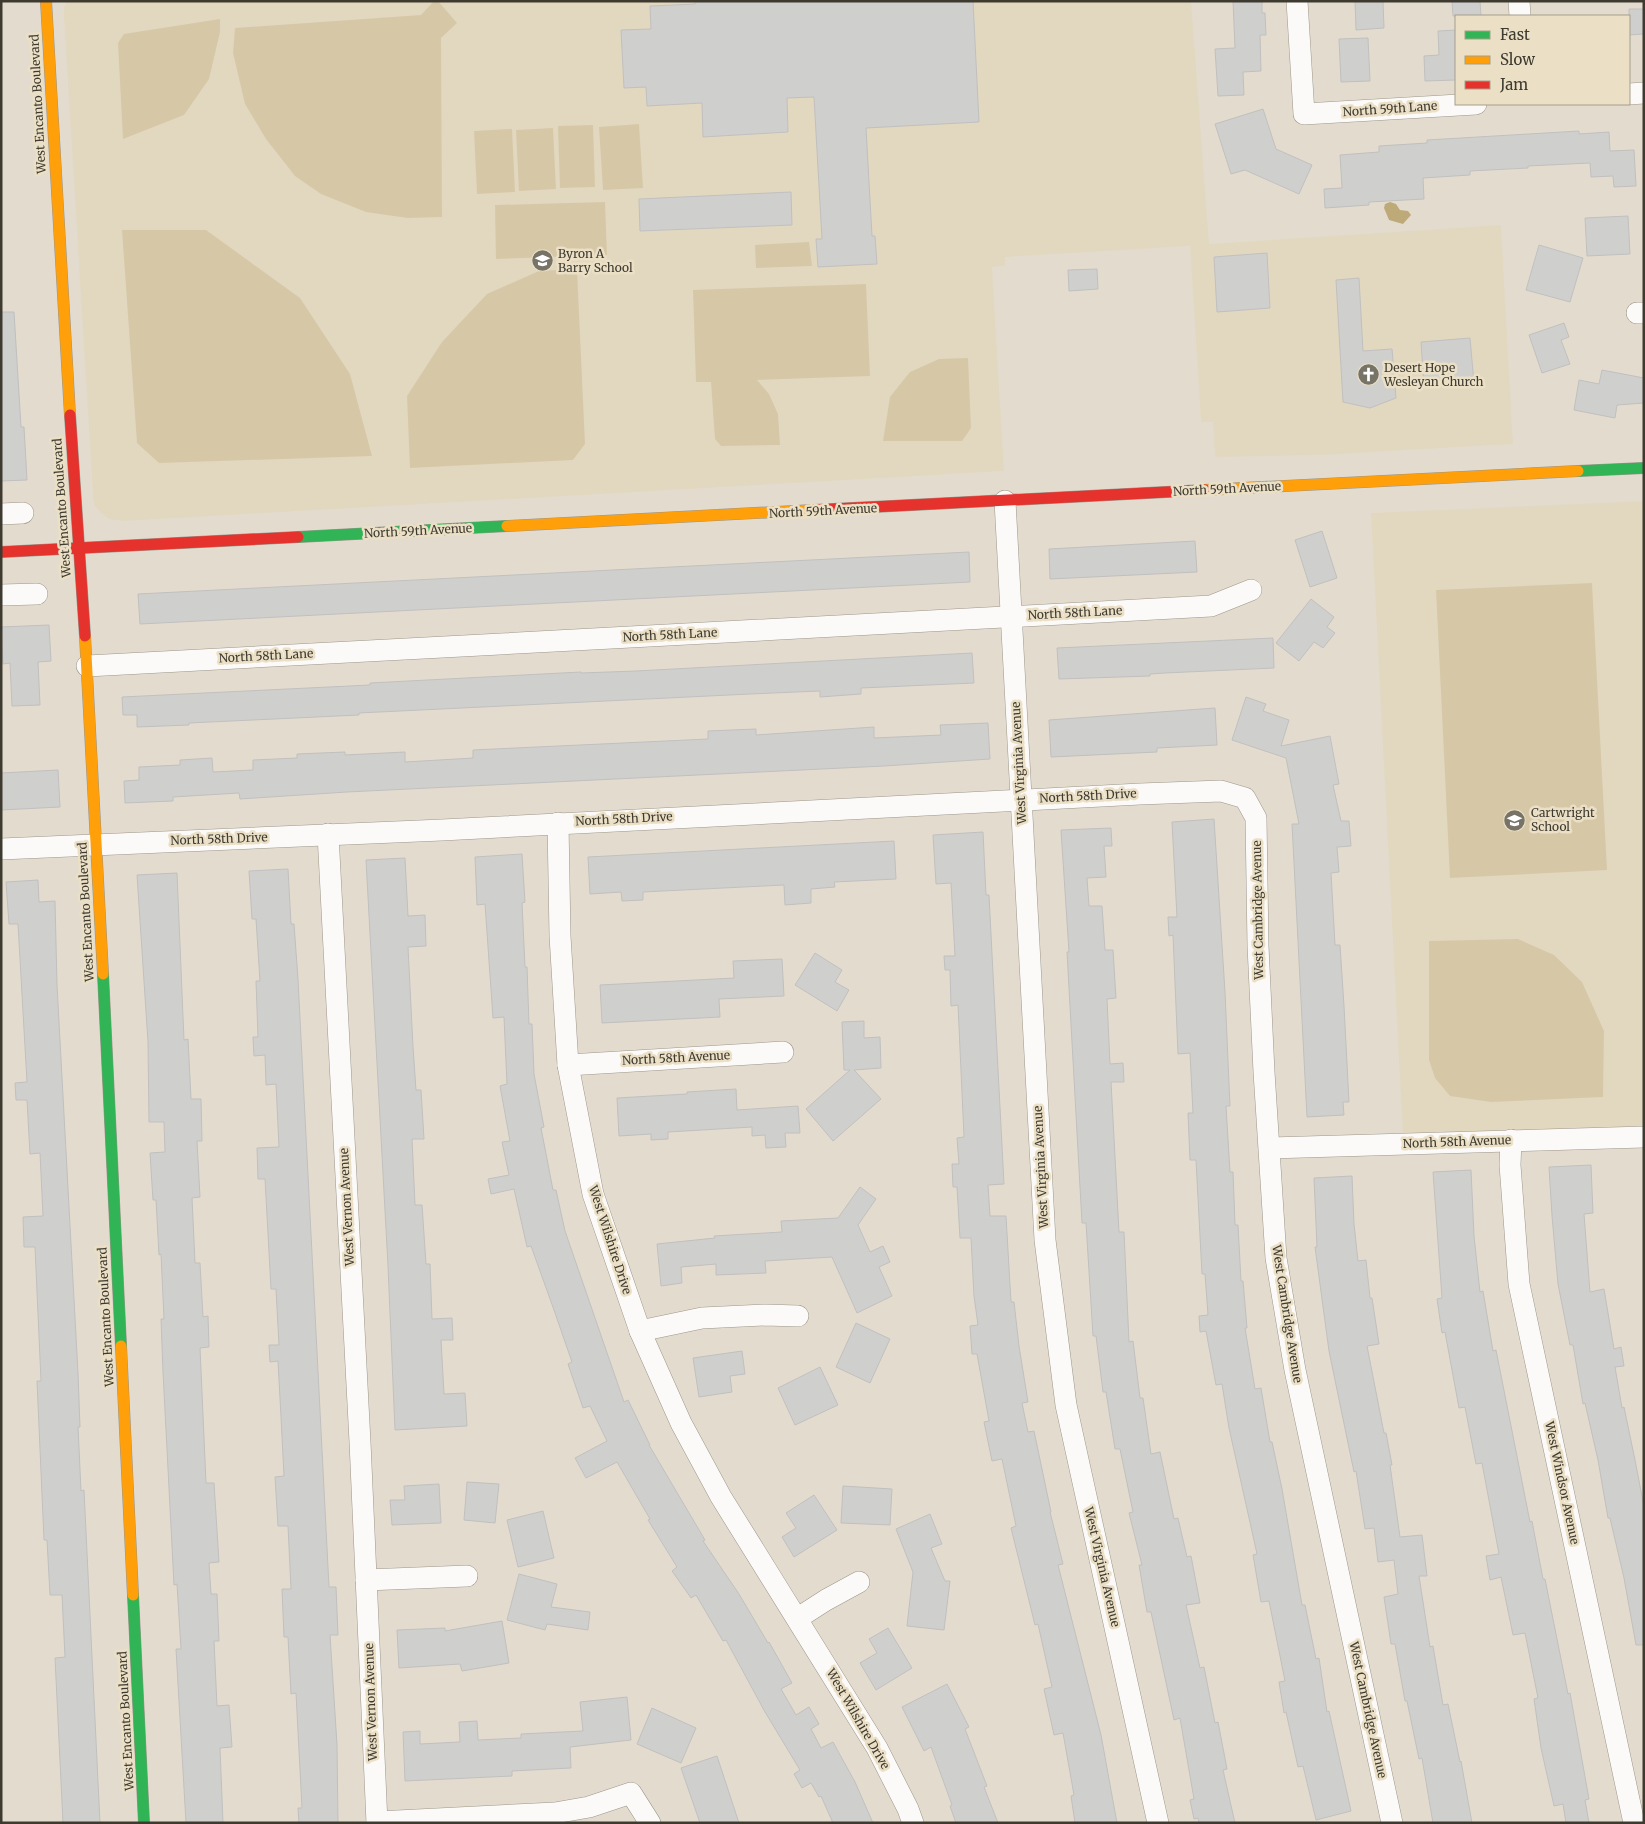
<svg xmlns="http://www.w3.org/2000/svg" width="1645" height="1824" font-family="Merriweather,serif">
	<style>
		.built { fill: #e2d8c0 }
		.green { fill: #d6c8a7 }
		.water { fill: #beaa79 }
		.building { fill: #cfcfcd; stroke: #c1c0bf }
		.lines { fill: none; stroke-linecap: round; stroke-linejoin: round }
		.street-casing { stroke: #9c968b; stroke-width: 22 }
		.fast-casing { stroke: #9c968b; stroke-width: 12 }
		.slow-casing { stroke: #9c968b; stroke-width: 12 }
		.jam-casing { stroke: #9c968b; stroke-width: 12 }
		.street { stroke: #fbfaf8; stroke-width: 21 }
		.fast { stroke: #30b455; stroke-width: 11 }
		.slow { stroke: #ff9f0a; stroke-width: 11 }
		.jam { stroke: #e5322d; stroke-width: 11 }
		.labels { text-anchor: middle; stroke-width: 5; stroke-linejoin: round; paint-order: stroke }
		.street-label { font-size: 12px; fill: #3e3a30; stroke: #ebe0c6 }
		.poi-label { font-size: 12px; fill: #3e3a30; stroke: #ebe0c6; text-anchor: start }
	</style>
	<rect width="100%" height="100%" fill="#e3dcce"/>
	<g class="built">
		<path d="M67 1H1191L1209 244 1501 225 1513 444 1320 455 1215 457 1213 422H1201L1190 246 1005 257V266L992 267 1004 471 124 521 109 519 101 513 94 505 93 495 64 17V7Z"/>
		<path d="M1644 501V1126L1403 1137 1371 513Z"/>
	</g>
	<g class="green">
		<path d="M434 1H438L457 23 441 38 442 217 408 218 366 212 321 194 295 176 266 139 245 104 233 53 235 28 421 15Z"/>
		<path d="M220 19V32L209 79 184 115 123 139 118 43 124 34Z"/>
		<path d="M639 124 643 188 603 190 599 127Z"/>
		<path d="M593 125 595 187 560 188 558 126Z"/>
		<path d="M553 128 556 189 519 191 516 130Z"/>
		<path d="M512 129 515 192 477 194 474 131Z"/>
		<path d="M605 202 607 255 496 259 495 205Z"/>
		<path d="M122 230H206L300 298 350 374 372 456 159 463 137 443Z"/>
		<path d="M809 242 812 266 756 268 755 245Z"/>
		<path d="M577 269 585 444 573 460 410 468 407 396 442 342 487 294 539 271Z"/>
		<path d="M866 284 870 376 757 380 769 394 778 414 780 445 721 446 715 439 711 382H696L693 290Z"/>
		<path d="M968 358 971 428 962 441H883L890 397 910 372 939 359Z"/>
		<path d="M1592 583 1607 870 1450 878 1436 590Z"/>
		<path d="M1518 939 1554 955 1582 982 1604 1031 1603 1097 1491 1102 1450 1096 1435 1078 1429 1060V941Z"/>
	</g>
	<path class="water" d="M1390 202 1396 204 1400 210 1408 211 1411 215 1403 224 1389 220 1384 208 1385 204Z"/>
	<g class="building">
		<path d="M695 1H973L979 122 866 128 872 236H875L877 264 818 267 816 239H822L814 97 787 98 788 132 703 137 702 103 647 106 646 87 624 88 621 30 651 29 650 6 695 4Z"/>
		<path d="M1233 1H1262V13H1265L1266 35H1260L1261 71 1243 72 1244 95 1218 96 1215 49 1235 48Z"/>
		<path d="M1355 1H1383L1384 28 1356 30Z"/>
		<path d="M1452 1H1480L1481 16H1453Z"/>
		<path d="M1629 9H1644V34L1629 35Z"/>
		<path d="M1456 30V80L1425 81 1424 56 1439 55 1438 31Z"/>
		<path d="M1368 38 1370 81 1341 82 1339 39Z"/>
		<path d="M1263 109 1276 149 1312 165 1299 194 1245 170 1231 174 1215 124Z"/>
		<path d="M1579 131V134L1609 132 1610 151 1634 150 1636 186 1614 187 1613 176 1591 177 1590 163 1528 166V168L1470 171V175L1423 178 1424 199 1369 202V205L1325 208 1324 189 1342 188 1340 155 1379 152V146L1427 143V140Z"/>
		<path d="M791 192 792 225 640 231 639 199Z"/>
		<path d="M1628 216 1630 254 1587 256 1585 218Z"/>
		<path d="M1539 245 1583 258 1570 302 1526 290Z"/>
		<path d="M1267 253 1270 308 1217 312 1214 257Z"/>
		<path d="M1097 269 1098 289 1069 291 1068 270Z"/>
		<path d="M1359 278 1363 351 1392 349 1396 398 1370 408 1343 402 1336 280Z"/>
		<path d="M1 312H14L21 427H24L27 480 1 481Z"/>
		<path d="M1564 323 1569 337 1561 340 1570 364 1542 373 1529 335Z"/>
		<path d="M1470 338 1474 383 1424 387 1421 342Z"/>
		<path d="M1602 370 1644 378V403L1617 405 1615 418 1574 410 1579 380 1599 384Z"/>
		<path d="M1322 531 1337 578 1310 587 1295 540Z"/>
		<path d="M1195 541 1197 572 1050 579 1049 549Z"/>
		<path d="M969 552 970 582 140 624 138 594Z"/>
		<path d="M1311 599 1334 617 1327 627 1335 633 1323 648 1314 642 1299 661 1276 643Z"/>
		<path d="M49 625 51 661 38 662 40 705 12 706 10 663 3 664 1 627Z"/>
		<path d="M1273 638 1274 668 1165 673 1150 674V676L1059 679 1057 648Z"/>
		<path d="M972 653 974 683 861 688V694L820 697V691L750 694 359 713V715L189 723V725L137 727V715H123L122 697 370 685V683L581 672V673L636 671Z"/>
		<path d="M1246 697 1266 704 1263 711 1289 720 1281 746 1330 736 1339 784 1333 785 1341 821H1349L1351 846 1337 847 1339 872 1331 873 1335 945H1340L1344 1006 1349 1102H1343L1344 1115 1307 1117 1292 824H1299L1286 758 1232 740Z"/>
		<path d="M1215 708 1217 745 1157 748V752L1051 757 1049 720Z"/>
		<path d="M988 723 990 759 884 766 347 792 240 799 239 793 173 797V801L125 803 124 781 139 780V767L180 765V760L212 758 213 772 253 770V760L297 758V754L345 752V755L405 752V762L473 758V750L708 739V731L756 729V735L874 727V738L941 735 940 725Z"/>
		<path d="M58 770 60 807 1 810V773Z"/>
		<path d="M1214 819 1225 992 1230 1106H1226L1230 1172H1233L1235 1225H1238L1241 1281H1243L1247 1328H1245L1255 1389 1261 1388 1270 1442H1272L1282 1489 1302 1605H1305L1316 1659 1319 1658 1327 1712 1329 1711 1351 1811 1316 1820 1303 1766 1298 1767 1286 1712 1284 1713 1279 1682 1285 1681 1269 1601 1261 1602 1253 1555 1257 1554 1229 1428 1222 1384 1216 1385 1206 1331 1200 1332 1199 1316 1208 1315 1205 1274H1202L1196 1160H1190L1188 1113H1193L1190 1053 1178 1054 1173 935 1169 936 1168 917H1177L1172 822Z"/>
		<path d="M1111 828 1112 846H1104L1106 877 1087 878 1089 906H1102L1105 950H1113L1116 998 1107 999 1110 1064 1123 1063 1124 1082H1111L1119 1232H1124L1129 1342 1133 1341 1140 1398H1143L1151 1454 1160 1452 1174 1519 1178 1518 1187 1557 1191 1556 1200 1603 1186 1605 1200 1668 1204 1667 1215 1723 1218 1722 1227 1769 1223 1770 1235 1823H1199L1198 1818 1194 1819 1190 1800 1194 1799 1180 1718 1174 1720 1151 1612H1147L1139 1565H1142L1129 1513 1133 1512 1120 1449H1115L1106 1392H1103L1096 1336H1093L1086 1223H1082L1067 952H1069L1061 830Z"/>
		<path d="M983 832 986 895H989L992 954 1004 1184 988 1185 990 1216H1006L1011 1302H1014L1019 1346 1028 1402 1022 1403 1028 1432 1034 1431 1051 1512H1050L1063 1564 1058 1565 1101 1735 1117 1823H1075L1071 1796 1074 1795 1063 1733 1054 1735 1044 1689 1052 1687 1038 1624 1035 1625 1011 1528 1016 1526 1002 1459 992 1461 984 1422 989 1421 977 1354H972L970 1326 978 1325 974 1296 971 1238H960L957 1187H953L952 1164H959L957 1138 964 1137 958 1005 951 1006 950 970H945L944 956H955L951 883 936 884 933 835Z"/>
		<path d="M894 841 896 879 834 882 835 887 811 889V903L785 905 784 885 643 892V900L622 901 621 892 590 894 588 857Z"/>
		<path d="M522 854 525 902 522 903 525 967H527L529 1024H532L534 1074 544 1127 541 1128 553 1190H556L565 1231 624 1402 628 1400 650 1445H649L705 1540 703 1541 739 1594 768 1643 769 1642 792 1683 781 1689 796 1715 809 1707 819 1724 811 1729 821 1748 833 1742 855 1782 873 1823H833L821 1796 819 1797 811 1783 802 1788 794 1774 800 1770 765 1712 726 1640 723 1641 696 1595 691 1598 672 1571 677 1567 648 1520 650 1519 617 1462 586 1478 575 1458 607 1441 590 1406 583 1408 568 1364 572 1362 554 1310 531 1246 527 1247 514 1189 491 1194 488 1179 509 1175 502 1142 510 1141 500 1086 507 1084 504 1017 493 1018 485 904 477 905 475 857Z"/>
		<path d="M405 858 408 916 425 915 426 946 408 947 413 1047 416 1090H421L424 1139H412L415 1205H422L426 1264H430L432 1319 452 1318 453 1340H441L444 1394 465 1393 467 1426 395 1430 388 1266 366 860Z"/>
		<path d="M288 869 291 924H294L298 979 329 1587H336L338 1635H330L337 1745 338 1823H299L298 1808H302L296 1693 291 1694 288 1637H284L282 1589H291L288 1526H278L275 1477 284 1476 281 1417 278 1361 270 1362 269 1345H279L276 1289H271L265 1179H258L257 1148 279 1147 276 1084 266 1085 265 1055 254 1056 253 1037H258L256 981H260L256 919H252L249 871Z"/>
		<path d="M177 873 184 1040 188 1039 191 1099H201L202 1141H197L200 1197 192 1198 195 1263H200L203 1317 208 1316 209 1347 200 1348 206 1483H214L219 1562 209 1563 211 1594H217L219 1641H214L217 1706 229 1705 232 1747 220 1748 223 1823H186L176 1649H181L177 1584 174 1585 163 1372 161 1319H164L161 1254 159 1255 156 1200H153L150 1153 165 1152 164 1122H149L148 1042 137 875Z"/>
		<path d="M38 880 39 902 55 901 57 985 78 1373 80 1427H78L81 1491 84 1490 100 1823H63L55 1658 65 1657 62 1595H50L47 1540H44L37 1381H41L35 1247H24L23 1217 43 1216 40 1153 30 1154 27 1100H16L15 1083 27 1082 18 924H9L6 882Z"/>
		<path d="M815 953 842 970 835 982 849 990 837 1011 795 985Z"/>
		<path d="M782 959 784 996 719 999 720 1017 602 1023 600 985 734 978 733 961Z"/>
		<path d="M864 1021V1038L880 1037 881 1068 854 1070 881 1099 833 1141 806 1109 850 1070H844L842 1022Z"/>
		<path d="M736 1089 737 1110 798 1106 800 1133H785L786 1147 766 1148 765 1135 752 1136V1127L668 1132V1139L651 1140V1134L619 1136 617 1098 687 1094V1092Z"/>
		<path d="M1591 1165 1593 1213 1584 1214 1590 1292 1604 1289 1614 1349 1621 1347 1624 1366 1615 1367 1622 1408 1624 1407 1636 1465 1644 1507V1645H1636L1624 1578 1610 1518H1608L1598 1460 1585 1403 1583 1404 1573 1345H1570L1558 1284 1552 1216 1549 1167Z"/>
		<path d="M1471 1170 1474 1236 1480 1292 1483 1291 1493 1351 1496 1350 1530 1522 1532 1521 1543 1579H1545L1568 1694 1570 1693 1589 1799 1585 1800 1589 1823H1566L1563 1804 1554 1806 1541 1748 1534 1699 1538 1698 1525 1633 1513 1635 1501 1577 1490 1580 1486 1556 1499 1554 1482 1463 1476 1464 1465 1407 1459 1408 1445 1332 1442 1333 1437 1299 1442 1298 1433 1172Z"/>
		<path d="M1352 1176 1354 1224 1358 1261 1366 1260 1370 1298H1372L1379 1344 1367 1346 1384 1433H1386L1392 1465H1390L1400 1537 1422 1535 1427 1576H1419L1430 1647 1433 1646 1443 1705 1448 1704 1460 1762 1461 1761 1472 1823H1433L1422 1758 1419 1759 1407 1701H1405L1395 1644H1391L1384 1597 1398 1594 1394 1560 1378 1562 1374 1528 1365 1529 1356 1471 1354 1472 1329 1351 1315 1247H1317L1314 1178Z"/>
		<path d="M860 1187 876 1199 858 1225 870 1252 883 1246 890 1262 879 1267 892 1296 857 1313 832 1257 765 1261 766 1273 716 1275V1264L681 1267 682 1283 661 1286 657 1244 715 1238 714 1236 782 1232 781 1221 838 1218Z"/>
		<path d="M856 1323 890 1339 870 1383 836 1367Z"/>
		<path d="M742 1351 745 1374 730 1376 732 1392 699 1397 693 1358Z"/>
		<path d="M820 1367 838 1405 795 1425 778 1388Z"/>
		<path d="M467 1482 499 1484 495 1523 464 1520Z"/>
		<path d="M439 1484 441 1523 392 1525 390 1500H405L404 1486Z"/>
		<path d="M843 1486 892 1489 890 1525 841 1523Z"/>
		<path d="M814 1495 837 1530 794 1557 782 1537 796 1528 786 1513Z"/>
		<path d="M543 1511 554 1558 518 1567 507 1520Z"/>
		<path d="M930 1514 942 1544 931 1548 945 1581H950L944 1630 907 1626 913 1572 896 1529Z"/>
		<path d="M519 1574 557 1584 551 1607 590 1612 588 1630 547 1624 545 1630 507 1620Z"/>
		<path d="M502 1621 509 1663 462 1671 460 1664 399 1668 397 1630 445 1628V1631Z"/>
		<path d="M888 1628 912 1668 876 1690 860 1663 877 1653 869 1639Z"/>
		<path d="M947 1684 969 1727 965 1729 987 1786 984 1787 998 1823H956L950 1806 952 1805 931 1747 924 1751 902 1707Z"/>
		<path d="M627 1697 631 1740 570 1747 571 1768 512 1771V1776L405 1781 403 1732 420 1731V1744L460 1742 459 1722 477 1721 478 1740 521 1738V1734L583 1731 580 1702Z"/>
		<path d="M652 1708 696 1728 681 1763 637 1744Z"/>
		<path d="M717 1756 739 1823H700L681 1768Z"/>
	</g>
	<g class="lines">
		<defs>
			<g id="street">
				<path d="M1297 1 1304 114 1476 104"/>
				<path d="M1519 1 1520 16"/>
				<path d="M1629 94 1644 93"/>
				<path d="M1637 313H1644"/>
				<path d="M1005 501 1045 1240 1066 1405 1158 1823"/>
				<path d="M1 514 23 513"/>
				<path d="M1 595 37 594"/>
				<path d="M87 666 1211 606 1251 590"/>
				<path d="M558 823 560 936 568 1065 593 1194 640 1331 681 1423 721 1497 877 1748 908 1809 913 1823"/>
				<path d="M328 834 360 1442 377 1823"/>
				<path d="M1 849 442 830 1140 794 1221 791 1245 798 1256 818 1258 946 1264 1072 1276 1258 1295 1370 1392 1823"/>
				<path d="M568 1065 783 1052"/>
				<path d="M1511 1140 1510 1165 1519 1284 1634 1823"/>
				<path d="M1270 1148 1644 1137"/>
				<path d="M640 1331 702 1318 765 1315 798 1316"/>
				<path d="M366 1580 467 1576"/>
				<path d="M798 1618 826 1600 859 1582"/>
				<path d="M377 1822 555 1813 589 1807 631 1793 650 1823"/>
			</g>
			<g id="fast">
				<path d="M1578 471 1644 468"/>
				<path d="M298 537 507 526"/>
				<path d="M103 974 121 1346"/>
				<path d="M133 1595 144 1823"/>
			</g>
			<g id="slow">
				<path d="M46 1 70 415"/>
				<path d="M1205 490 1578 471"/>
				<path d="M507 526 814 510"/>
				<path d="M85 636 103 974"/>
				<path d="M121 1346 133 1595"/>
			</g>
			<g id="jam">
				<path d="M70 415 85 636"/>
				<path d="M814 510 1205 490"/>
				<path d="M1 552 298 537"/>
			</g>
		</defs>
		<use href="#street" class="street-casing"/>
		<use href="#fast" class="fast-casing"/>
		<use href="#slow" class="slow-casing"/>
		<use href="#jam" class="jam-casing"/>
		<use href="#street" class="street"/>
		<use href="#fast" class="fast"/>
		<use href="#slow" class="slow"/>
		<use href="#jam" class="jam"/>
	</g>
	<defs>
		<symbol id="school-disc" viewBox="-11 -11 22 22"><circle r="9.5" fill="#787367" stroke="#ebe0c6"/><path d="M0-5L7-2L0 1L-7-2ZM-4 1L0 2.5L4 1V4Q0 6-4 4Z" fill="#fff"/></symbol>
		<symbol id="church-disc" viewBox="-11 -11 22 22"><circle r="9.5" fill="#787367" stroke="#ebe0c6"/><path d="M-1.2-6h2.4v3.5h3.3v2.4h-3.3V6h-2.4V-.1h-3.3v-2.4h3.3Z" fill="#fff"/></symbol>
	</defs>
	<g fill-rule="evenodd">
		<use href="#school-disc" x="530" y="248" width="25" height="25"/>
		<use href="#church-disc" x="1356" y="362" width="25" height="25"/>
		<use href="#school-disc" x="1502" y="808" width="25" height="25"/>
	</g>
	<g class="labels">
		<g class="street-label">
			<text transform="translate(38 104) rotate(-93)" y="4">West Encanto Boulevard</text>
			<text transform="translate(1390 109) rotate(-4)" y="4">North 59th Lane</text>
			<text transform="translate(1227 489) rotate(-3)" y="4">North 59th Avenue</text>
			<text transform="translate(62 508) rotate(-94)" y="4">West Encanto Boulevard</text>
			<text transform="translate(823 511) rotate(-3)" y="4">North 59th Avenue</text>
			<text transform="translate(418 531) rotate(-3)" y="4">North 59th Avenue</text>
			<text transform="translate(1075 613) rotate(-3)" y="4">North 58th Lane</text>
			<text transform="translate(670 635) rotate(-3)" y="4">North 58th Lane</text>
			<text transform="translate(266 656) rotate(-3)" y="4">North 58th Lane</text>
			<text transform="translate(1019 763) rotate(-93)" y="4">West Virginia Avenue</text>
			<text transform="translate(1088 796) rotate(-3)" y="4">North 58th Drive</text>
			<text transform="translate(624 819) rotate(-3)" y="4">North 58th Drive</text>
			<text transform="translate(219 839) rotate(-2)" y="4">North 58th Drive</text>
			<text transform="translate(1258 910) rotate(-91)" y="4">West Cambridge Avenue</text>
			<text transform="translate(86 912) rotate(-93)" y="4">West Encanto Boulevard</text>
			<text transform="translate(676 1058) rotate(-3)" y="4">North 58th Avenue</text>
			<text transform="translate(1457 1142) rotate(-2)" y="4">North 58th Avenue</text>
			<text transform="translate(1041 1167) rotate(-93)" y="4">West Virginia Avenue</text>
			<text transform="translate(347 1207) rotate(-93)" y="4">West Vernon Avenue</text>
			<text transform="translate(610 1240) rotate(72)" y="4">West Wilshire Drive</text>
			<text transform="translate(1287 1314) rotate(81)" y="4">West Cambridge Avenue</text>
			<text transform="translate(106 1317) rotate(-93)" y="4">West Encanto Boulevard</text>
			<text transform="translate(1562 1483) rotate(78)" y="4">West Windsor Avenue</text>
			<text transform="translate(1102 1567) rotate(77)" y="4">West Virginia Avenue</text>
			<text transform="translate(371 1702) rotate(-92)" y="4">West Vernon Avenue</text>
			<text transform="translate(1368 1710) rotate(78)" y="4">West Cambridge Avenue</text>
			<text transform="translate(858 1719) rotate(60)" y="4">West Wilshire Drive</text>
			<text transform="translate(126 1721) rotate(-93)" y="4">West Encanto Boulevard</text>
		</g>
		<g class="poi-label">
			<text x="558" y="258">Byron A<tspan x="558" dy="14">Barry School</tspan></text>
			<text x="1384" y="372">Desert Hope<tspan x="1384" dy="14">Wesleyan Church</tspan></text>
			<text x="1531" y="817">Cartwright<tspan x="1531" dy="14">School</tspan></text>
		</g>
	</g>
	<rect width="1645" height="1824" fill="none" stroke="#3e3a30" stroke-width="5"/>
	<rect x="1455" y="15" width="175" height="90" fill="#ebe0c6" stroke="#a69e8a"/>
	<rect x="1465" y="31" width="25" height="8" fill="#30b455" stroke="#a69e8a"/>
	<text x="1500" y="40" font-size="15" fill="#3e3a30">Fast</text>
	<rect x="1465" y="56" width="25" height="8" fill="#ff9f0a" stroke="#a69e8a"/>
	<text x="1500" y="65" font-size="15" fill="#3e3a30">Slow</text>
	<rect x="1465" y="81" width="25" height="8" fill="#e5322d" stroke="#a69e8a"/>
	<text x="1500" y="90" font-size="15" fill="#3e3a30">Jam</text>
</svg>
